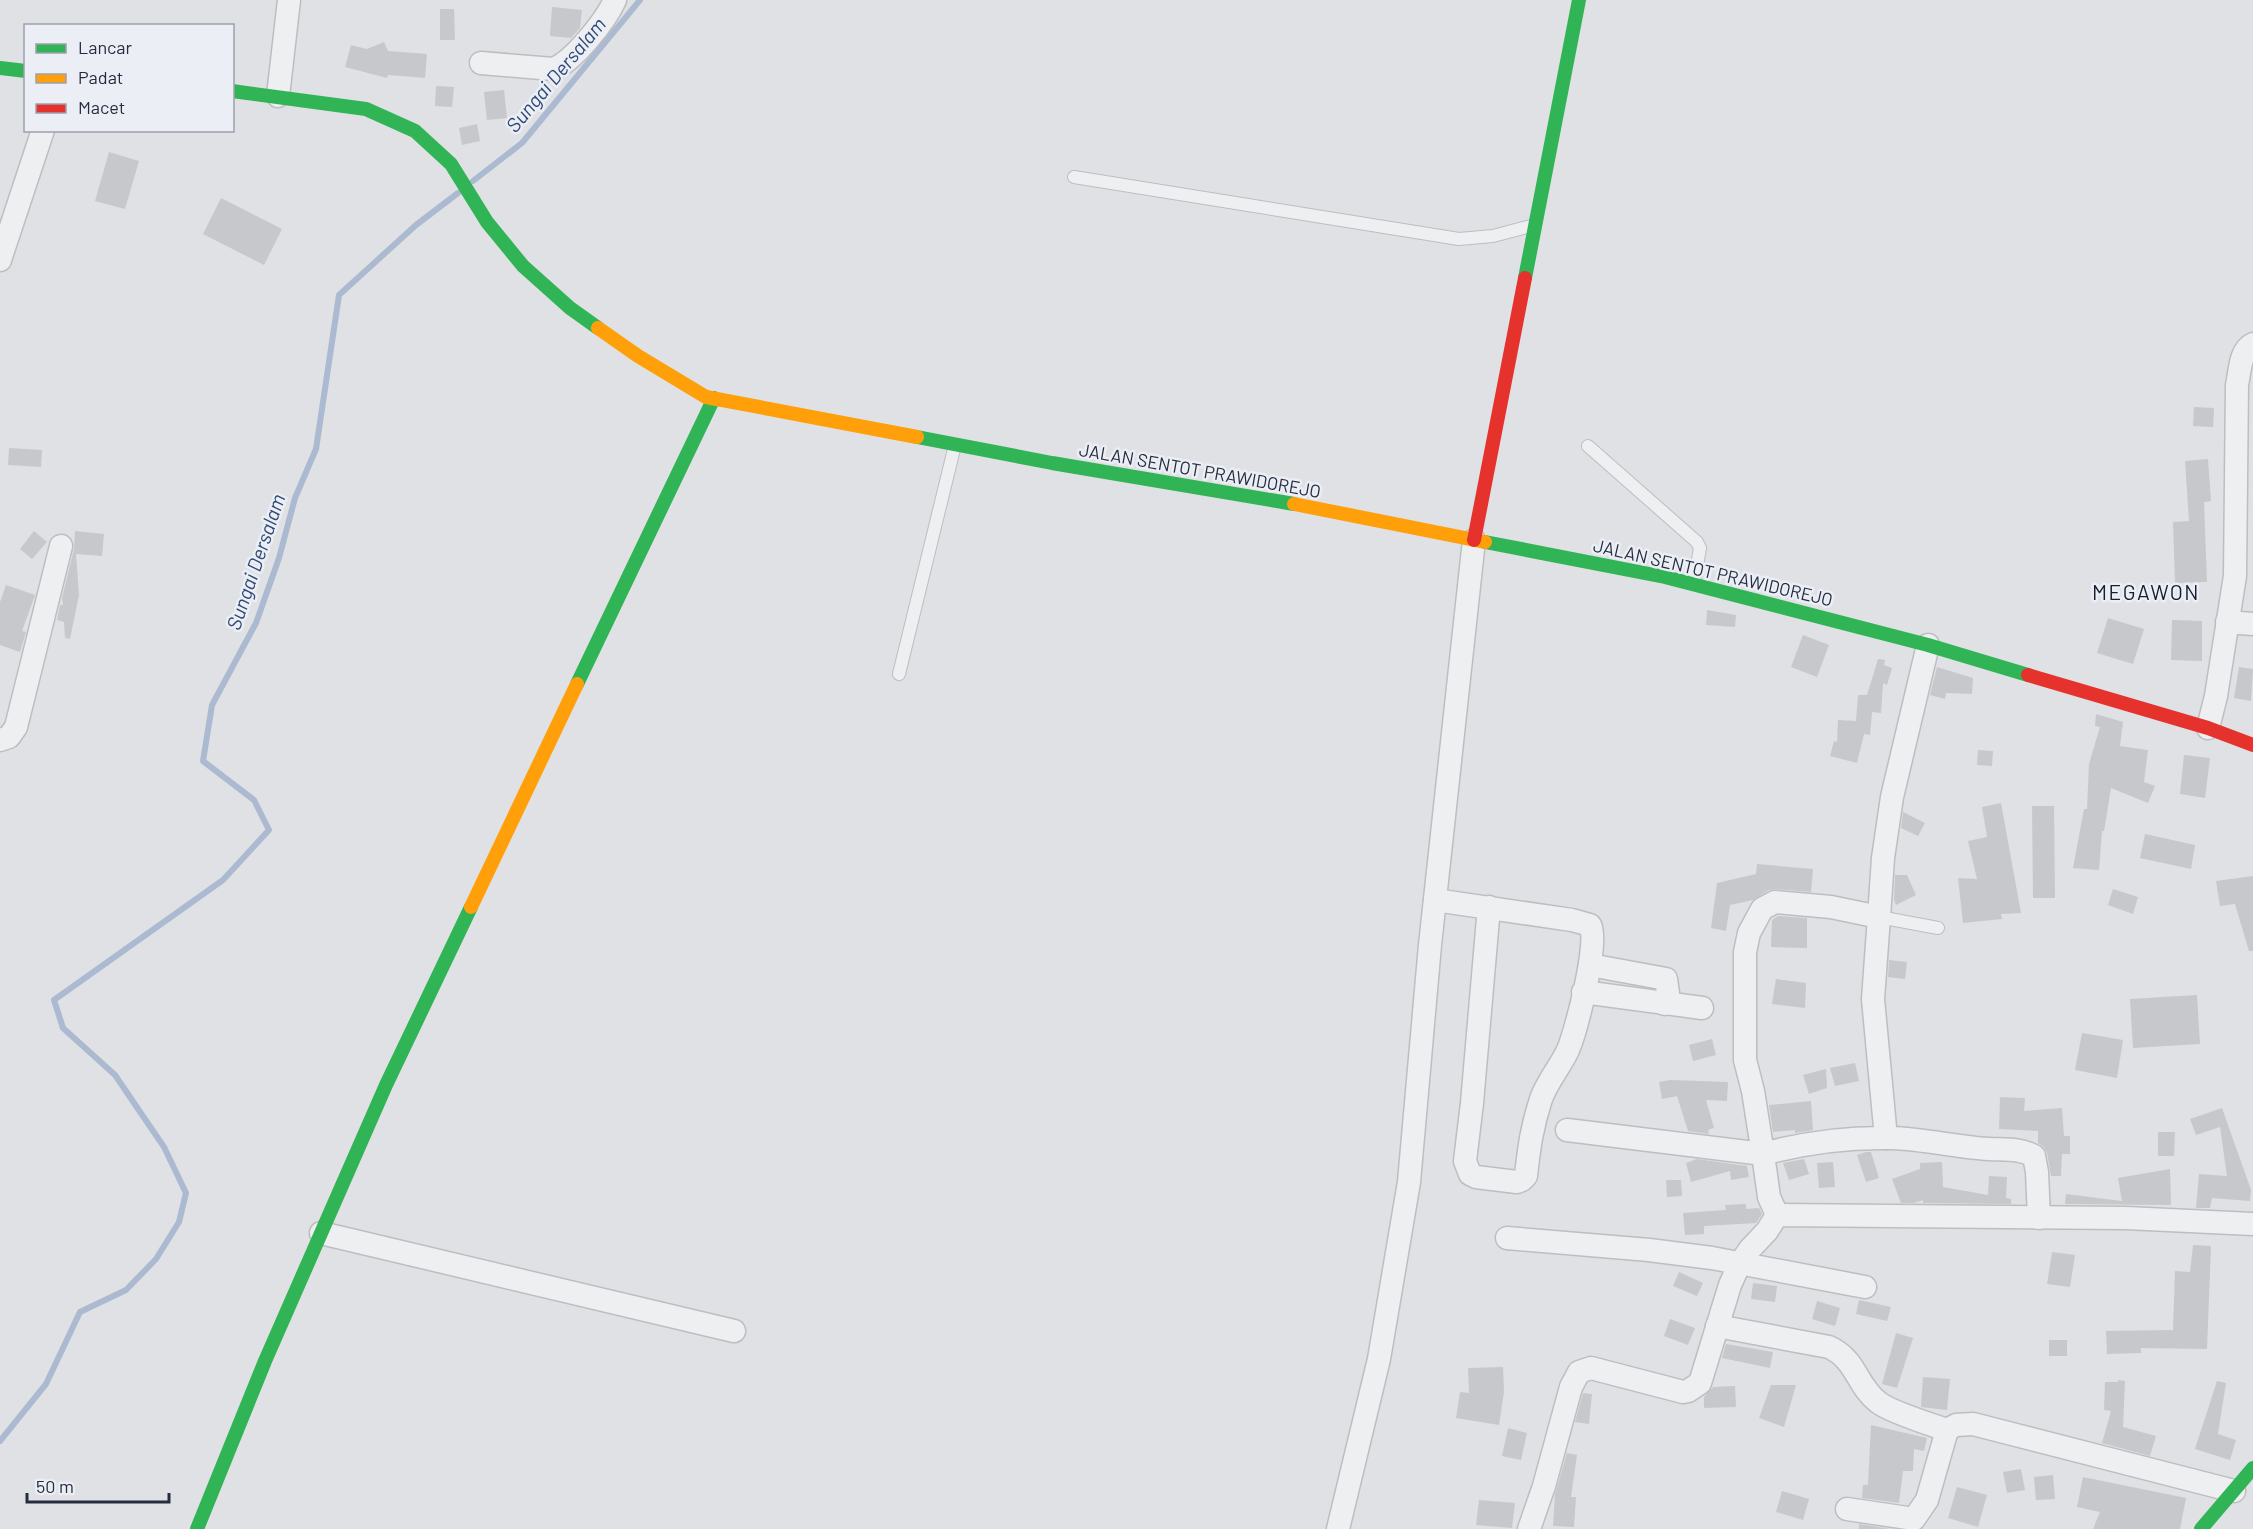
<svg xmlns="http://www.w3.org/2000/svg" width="2253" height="1529" font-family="Barlow,sans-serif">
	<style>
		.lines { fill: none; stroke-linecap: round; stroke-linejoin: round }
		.stream { stroke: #abbad1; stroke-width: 6 }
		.building { fill: #c6c8cc }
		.lane-casing { stroke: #bcbec2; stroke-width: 14 }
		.street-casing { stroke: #bcbec2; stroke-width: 25 }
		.lane { stroke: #eeeff1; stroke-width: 12 }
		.street { stroke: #eeeff1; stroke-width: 22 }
		.fast { stroke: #30b455; stroke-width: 14 }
		.slow { stroke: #ff9f0a; stroke-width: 14 }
		.jam { stroke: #e5322d; stroke-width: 14 }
		.labels { text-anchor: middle; stroke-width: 5; stroke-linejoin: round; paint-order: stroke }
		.street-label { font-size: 18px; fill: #252c3e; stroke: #ebeff5 }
		.water-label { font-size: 20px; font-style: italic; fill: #2e4773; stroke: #ebeff5 }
		.quarter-label { font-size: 21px; letter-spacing: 1.5px; fill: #181e2e; stroke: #ebeff5 }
	</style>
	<rect width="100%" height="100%" fill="#dfe1e4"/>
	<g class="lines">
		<g class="stream">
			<path d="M473 181 522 143 640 0"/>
			<path d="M0 1441 46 1384 80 1312 126 1290 156 1259 179 1222 186 1193 164 1147 115 1075 63 1028 54 1000 223 880 269 830 254 800 203 761 212 705 256 623 279 558 295 498 316 449 339 295 416 225 458 193"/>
		</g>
	</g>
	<g class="building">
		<path d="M552 7 582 10 580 28 571 38 550 36Z"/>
		<path d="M440 9H454L455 40H440Z"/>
		<path d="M384 42 388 51 427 54 425 78 388 75 387 78 345 67 351 45 367 49Z"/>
		<path d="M436 86 454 87 452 107 435 106Z"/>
		<path d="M504 90 507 118 487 120 484 92Z"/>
		<path d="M477 124 480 141 462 145 459 128Z"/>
		<path d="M109 152 139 161 125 209 95 201Z"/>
		<path d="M221 198 282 229 264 265 203 234Z"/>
		<path d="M2194 407 2214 408 2213 427 2193 426Z"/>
		<path d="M9 448 42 450 41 467 8 465Z"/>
		<path d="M2208 459 2211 501 2204 502 2207 582 2175 583 2173 522 2189 521 2185 461Z"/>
		<path d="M34 531 47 542 32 559 20 549Z"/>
		<path d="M75 531 104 534 102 556 76 554 79 595 70 639 65 638 64 622 57 620 60 605H63L62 598 74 549Z"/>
		<path d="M6 585 35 595 22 631 26 632 20 652 0 645V602Z"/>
		<path d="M1707 610 1736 615 1735 627 1706 625Z"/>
		<path d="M2108 618 2144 629 2133 664 2097 653Z"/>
		<path d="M2172 620 2202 621V661L2171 660Z"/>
		<path d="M1803 635 1829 645 1817 677 1791 667Z"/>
		<path d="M1878 659 1885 660 1884 665 1892 668 1887 685 1883 683 1881 713 1872 712 1870 735 1864 734 1857 763 1830 756 1834 741 1837 742 1838 720 1856 721 1858 695H1867Z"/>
		<path d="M1937 667 1973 678 1972 694 1946 693 1945 699 1930 695Z"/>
		<path d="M2239 667 2253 669 2251 701 2234 698Z"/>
		<path d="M2096 714 2123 722 2120 746 2148 750 2144 782 2155 786 2148 803 2111 788 2104 831H2102L2099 870 2073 868 2084 809H2087L2089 764 2100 727 2095 726Z"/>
		<path d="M1978 750 1993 751 1992 766 1977 765Z"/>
		<path d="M2184 755 2210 758 2205 798 2180 794Z"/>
		<path d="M2001 803 2021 913 2001 914 2002 919 1963 923 1958 878 1977 879 1968 841 1987 837 1982 807Z"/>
		<path d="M2032 806H2054L2055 898H2033Z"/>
		<path d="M1903 812 1925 823 1918 836 1901 828Z"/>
		<path d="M2145 834 2195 845 2191 869 2140 858Z"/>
		<path d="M1757 864 1813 869 1811 892 1776 889 1769 890 1753 900 1730 905 1726 931 1711 928 1717 883 1756 874Z"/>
		<path d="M1895 875H1907L1916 895 1896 905 1894 900Z"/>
		<path d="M2253 876V951H2249L2235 904 2220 906 2216 881Z"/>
		<path d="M2113 889 2138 897 2133 914 2108 905Z"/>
		<path d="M1778 916 1807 918V948L1771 947 1772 920Z"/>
		<path d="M1889 960 1907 962 1905 979 1888 977Z"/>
		<path d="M1776 979 1806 983 1805 1008 1772 1004Z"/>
		<path d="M2197 995 2200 1044 2133 1048 2130 999Z"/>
		<path d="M2082 1033 2123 1040 2117 1078 2075 1070Z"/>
		<path d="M1712 1039 1716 1055 1693 1061 1689 1045Z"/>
		<path d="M1855 1063 1859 1081 1835 1086 1830 1068Z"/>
		<path d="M1826 1069 1827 1088 1809 1094 1803 1075Z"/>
		<path d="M1670 1080 1728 1082 1727 1101 1706 1100 1714 1128 1708 1130 1709 1134 1688 1131 1677 1096 1662 1099 1659 1082Z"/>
		<path d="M2000 1097 2025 1098 2024 1111 2062 1108 2064 1136H2070V1154H2062L2061 1176H2051L2047 1153 2044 1147 2038 1143V1131L1999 1129Z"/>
		<path d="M1811 1101 1813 1130 1795 1133V1130L1773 1132 1769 1105Z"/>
		<path d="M2222 1108 2251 1190 2250 1201 2212 1198 2210 1208H2196L2199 1174 2227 1176 2220 1127 2196 1135 2190 1119Z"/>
		<path d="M2158 1132H2175L2174 1156H2158Z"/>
		<path d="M1866 1152H1871L1879 1178 1866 1182 1857 1155Z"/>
		<path d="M1697 1159 1747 1166 1749 1177 1731 1180 1730 1171 1691 1182 1686 1163Z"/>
		<path d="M1804 1159 1809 1174 1789 1180 1783 1163Z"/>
		<path d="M1833 1162 1835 1187 1819 1188 1817 1163Z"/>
		<path d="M1942 1162 1943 1187 1988 1195 1989 1176 2007 1177 2006 1198 2011 1199V1204L1923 1203V1200L1914 1203H1901L1892 1179 1920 1169V1163Z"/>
		<path d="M2170 1169 2171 1205 2065 1204 2066 1194 2122 1201 2118 1178Z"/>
		<path d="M1666 1180H1681L1682 1196 1667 1197Z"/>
		<path d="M1746 1204V1209L1759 1208 1762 1214 1756 1223 1704 1226V1234L1685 1235 1683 1213 1726 1210 1725 1205Z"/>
		<path d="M2193 1245 2211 1246 2207 1349 2141 1348V1353L2107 1354 2106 1331 2173 1330 2175 1271 2190 1272Z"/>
		<path d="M2052 1252 2075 1255 2070 1287 2047 1284Z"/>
		<path d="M1679 1272 1703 1283 1697 1296 1673 1286Z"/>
		<path d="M1753 1283 1777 1286 1775 1302 1751 1299Z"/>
		<path d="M1859 1300 1891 1307 1887 1321 1856 1314Z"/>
		<path d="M1817 1301 1840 1308 1835 1326 1812 1319Z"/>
		<path d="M1670 1319 1695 1328 1688 1345 1664 1336Z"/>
		<path d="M1896 1333 1913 1338 1897 1388 1882 1384Z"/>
		<rect x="2049" y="1340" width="18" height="16"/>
		<path d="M1726 1344 1773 1352 1770 1368 1722 1358Z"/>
		<path d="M1503 1367 1504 1392 1499 1425 1456 1418 1460 1392 1469 1393 1468 1368Z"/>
		<path d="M1923 1377 1950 1379 1947 1410 1921 1407Z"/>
		<path d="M2118 1380 2125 1381 2123 1427 2156 1436 2150 1456 2102 1443 2111 1411 2104 1410 2105 1382H2118Z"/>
		<path d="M2217 1381 2226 1383 2218 1434 2236 1440 2230 1460 2195 1449Z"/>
		<path d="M1771 1385H1796L1784 1427 1759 1418Z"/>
		<path d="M1735 1386 1736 1407 1704 1408V1397L1713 1387Z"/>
		<path d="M1583 1393 1592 1394 1589 1424 1575 1422Z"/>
		<path d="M1871 1425 1927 1438 1924 1451 1914 1449 1913 1471H1903L1899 1503 1862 1498 1863 1485H1868Z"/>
		<path d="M1508 1428 1527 1433 1521 1460 1502 1456Z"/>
		<path d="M1567 1453 1577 1455 1571 1497H1576L1574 1527 1553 1526 1555 1494Z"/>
		<path d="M2021 1469 2025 1490 2007 1493 2003 1472Z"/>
		<path d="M2053 1475 2055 1499 2036 1500 2034 1477Z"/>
		<path d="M2083 1477 2186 1498 2180 1529H2093L2100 1512 2077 1507Z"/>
		<path d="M1957 1487 1987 1495 1978 1527 1948 1518Z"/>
		<path d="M1782 1491 1809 1499 1803 1520 1776 1512Z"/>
		<path d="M1479 1500 1515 1503 1512 1528 1476 1525Z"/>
		<path d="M1859 1524 1890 1529H1859Z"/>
	</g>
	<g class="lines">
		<defs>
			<g id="lane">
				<path d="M1074 177 1459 239 1493 236 1531 226"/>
				<path d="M1588 446 1697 542 1700 548 1694 583"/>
				<path d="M899 674 955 445"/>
				<path d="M1879 917 1938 928"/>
			</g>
			<g id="street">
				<path d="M481 63 553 69C573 62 606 20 615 0"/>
				<path d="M278 96 289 0"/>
				<path d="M0 260 43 130"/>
				<path d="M2227 622 2253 624"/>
				<path d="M2208 728 2216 696 2235 576 2237 385C2240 371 2240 350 2253 344"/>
				<path d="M0 740 9 737 16 727 61 546"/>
				<path d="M1435 900 1572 920 1590 925C1600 940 1576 1031 1568 1050 1560 1067 1547 1082 1541 1099 1532 1127 1529 1147 1526 1176L1522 1180 1517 1182 1476 1177 1470 1174 1465 1161 1472 1103 1489 907"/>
				<path d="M1879 917 1873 999 1886 1138"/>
				<path d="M1590 965 1666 979 1668 993 1665 1004"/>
				<path d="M1583 992 1702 1008"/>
				<path d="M1567 1130 1763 1154 1753 1091 1745 1060V952L1749 933 1762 909 1775 902 1831 907 1879 917 1883 858 1892 797 1928 645"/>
				<path d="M1777 1215 1769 1197 1763 1154C1803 1143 1849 1137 1892 1138 1924 1139 1956 1147 1989 1149 2005 1150 2019 1148 2034 1156L2037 1172 2039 1218"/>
				<path d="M321 1233 734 1331"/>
				<path d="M1507 1238 1649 1250 1712 1258 1865 1287"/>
				<path d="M1717 1326 1829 1347C1857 1360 1856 1385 1878 1402 1888 1411 1932 1425 1947 1430"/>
				<path d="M1847 1509 1914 1519 1927 1500 1947 1430 1956 1425 1973 1424 2234 1491"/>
				<path d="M1338 1529 1379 1359 1409 1182 1430 945 1474 540"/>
				<path d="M1529 1529 1544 1486 1571 1387 1579 1372 1591 1368 1683 1392 1688 1391 1700 1383 1730 1285 1739 1265 1750 1249 1767 1231 1777 1215 2126 1218 2253 1224"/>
			</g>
		</defs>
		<use href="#lane" class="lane-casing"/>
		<use href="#street" class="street-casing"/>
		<use href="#lane" class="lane"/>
		<use href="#street" class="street"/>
		<g class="fast">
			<path d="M0 68 26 71"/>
			<path d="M232 91 366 109 415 131 451 164 487 222 523 266 570 308 598 328"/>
			<path d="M1525 278 1579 0"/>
			<path d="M917 437 1052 463 1294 504"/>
			<path d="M1485 542 1665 577 1928 645 2028 675"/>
			<path d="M577 684 714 398"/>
			<path d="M197 1529 265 1361 386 1085 471 907"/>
			<path d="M2201 1529 2253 1468"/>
		</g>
		<g class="slow">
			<path d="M598 328 638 356 706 397 917 437"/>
			<path d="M1294 504 1485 542"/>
			<path d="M471 907 577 684"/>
		</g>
		<g class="jam">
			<path d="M1474 540 1525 278"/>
			<path d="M2028 675 2208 728 2253 745"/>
		</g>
	</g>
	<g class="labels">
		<g class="street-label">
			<text transform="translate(1200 471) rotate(10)" y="6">JALAN SENTOT PRAWIDOREJO</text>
			<text transform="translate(1713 573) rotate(13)" y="6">JALAN SENTOT PRAWIDOREJO</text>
		</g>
		<g class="water-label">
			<text transform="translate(556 75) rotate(-50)" y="7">Sungai Dersalam</text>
			<text transform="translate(256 562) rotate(-71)" y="7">Sungai Dersalam</text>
		</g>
		<g class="quarter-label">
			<text x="2146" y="600">MEGAWON</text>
		</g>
	</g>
	<rect x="24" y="24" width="210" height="108" fill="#ebeff5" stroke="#9ca1ac" stroke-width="1.5"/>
	<rect x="36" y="44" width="30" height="9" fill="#30b455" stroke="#9ca1ac" stroke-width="1.5"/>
	<text x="78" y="54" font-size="18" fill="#252c3e">Lancar</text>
	<rect x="36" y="74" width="30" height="9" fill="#ff9f0a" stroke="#9ca1ac" stroke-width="1.5"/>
	<text x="78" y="84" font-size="18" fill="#252c3e">Padat</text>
	<rect x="36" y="104" width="30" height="9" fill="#e5322d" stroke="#9ca1ac" stroke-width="1.5"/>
	<text x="78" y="114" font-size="18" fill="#252c3e">Macet</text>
	<path d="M27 1493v9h142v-9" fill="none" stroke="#252c3e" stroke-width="3"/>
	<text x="36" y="1493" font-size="18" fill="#252c3e" stroke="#ebeff5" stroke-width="4.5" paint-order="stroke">50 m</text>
</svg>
